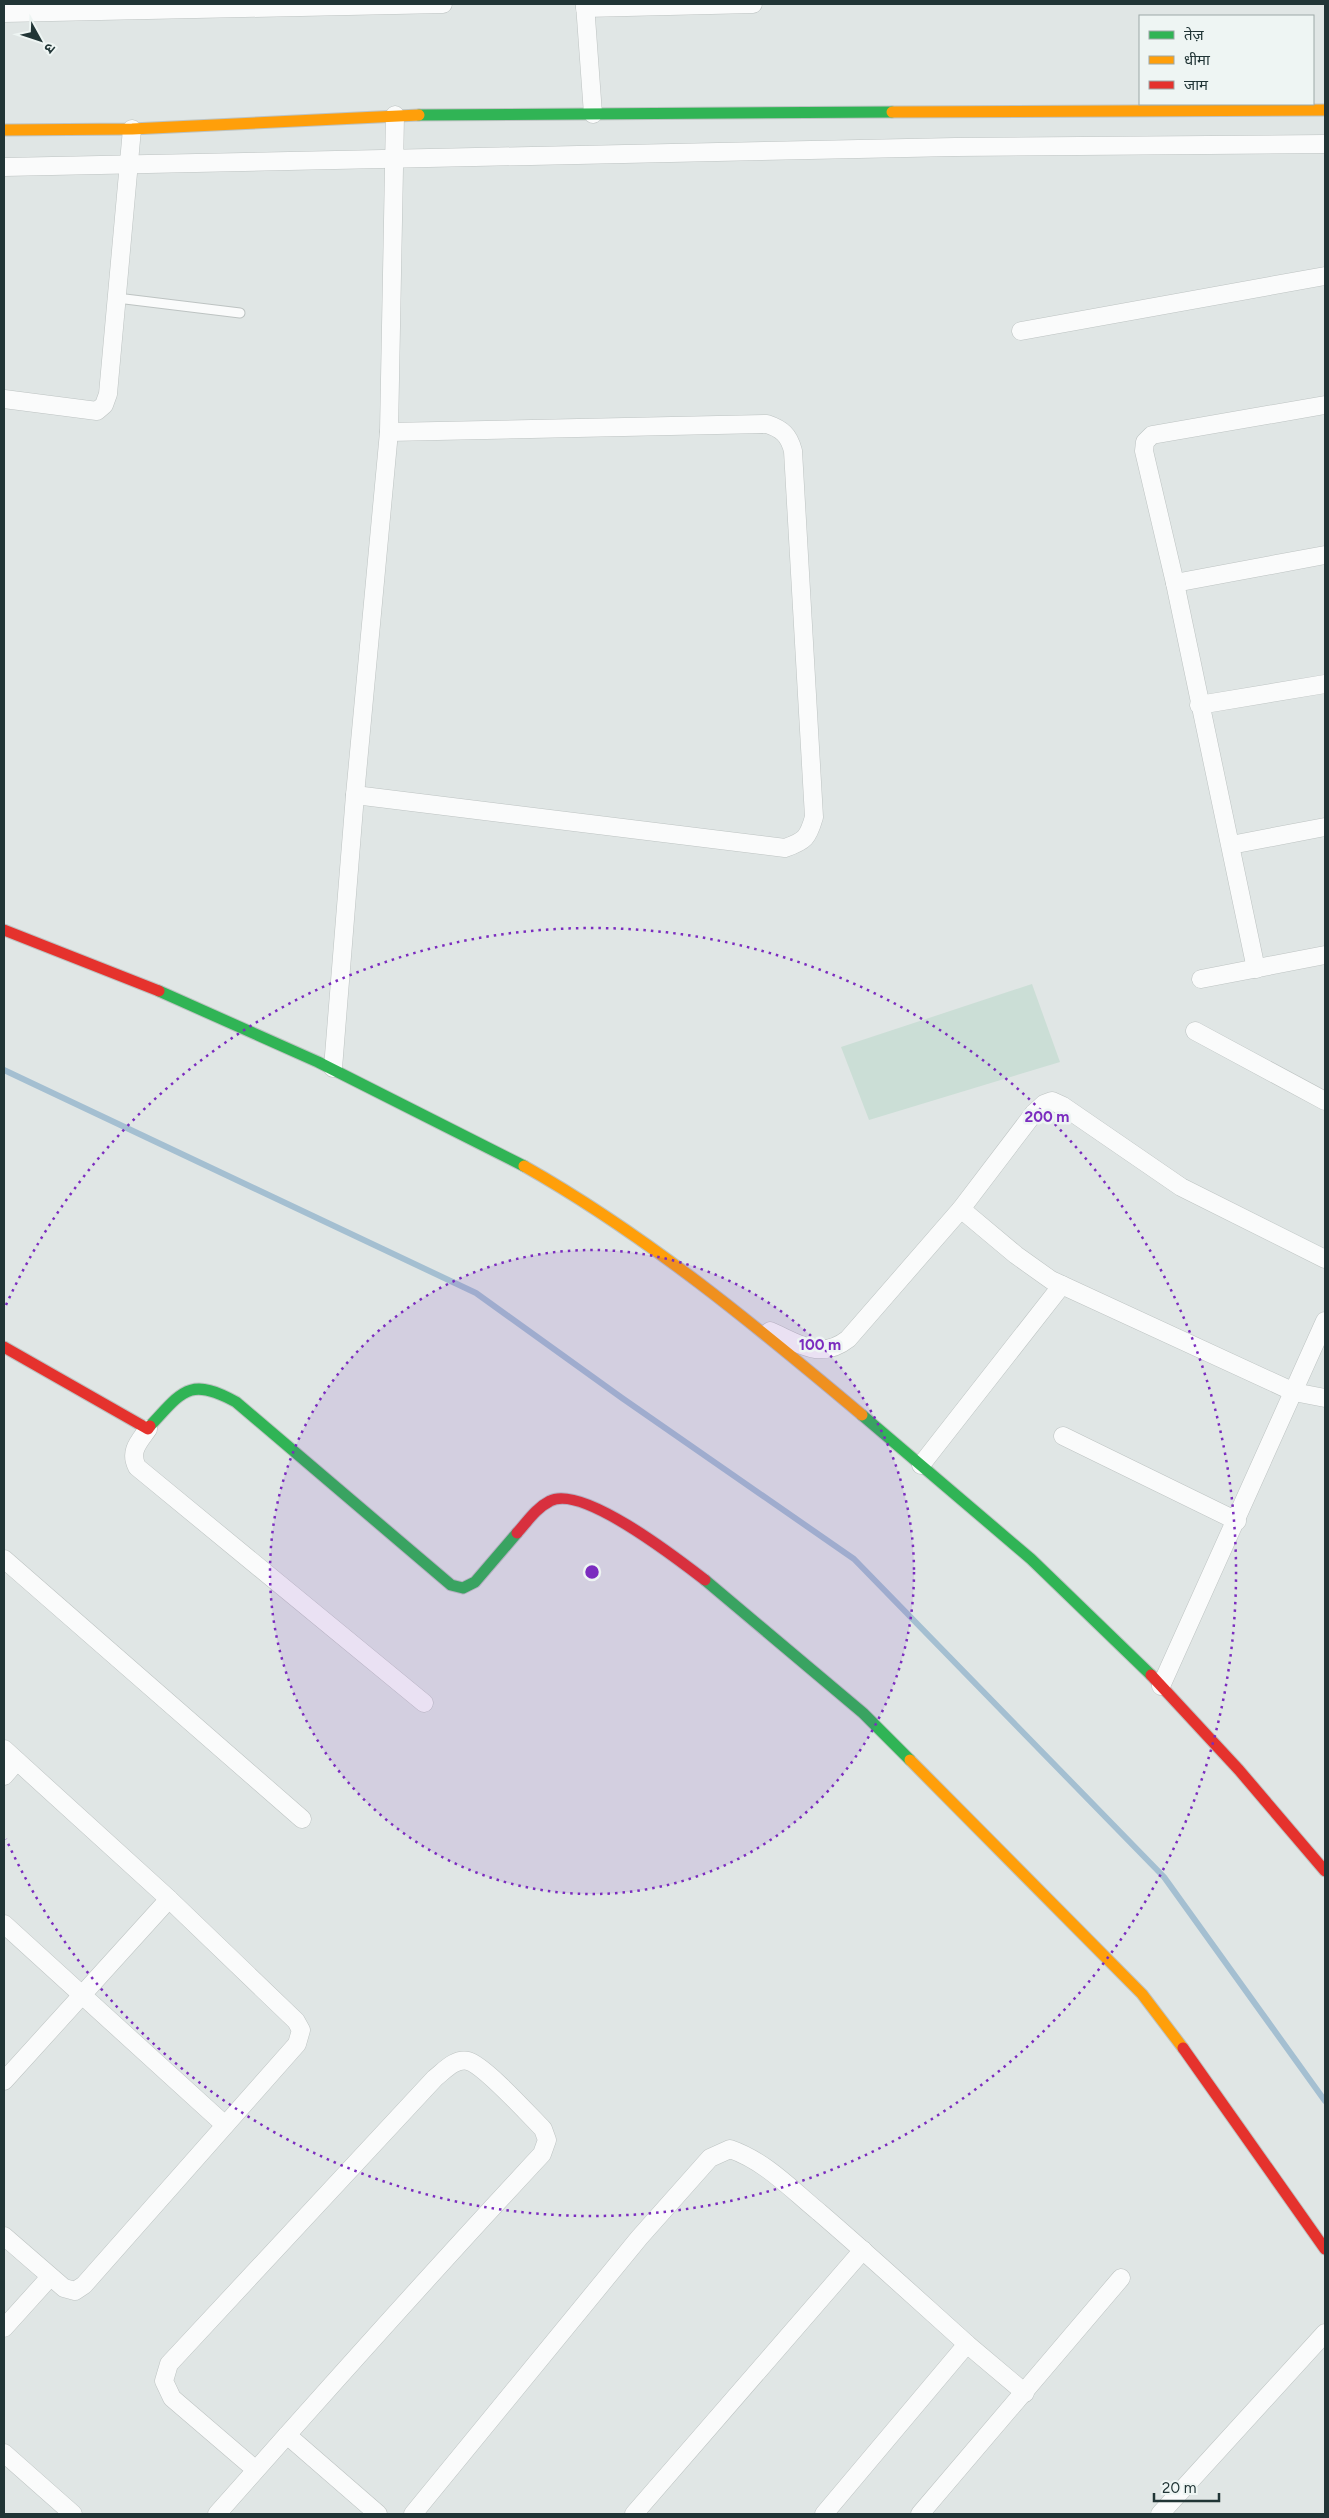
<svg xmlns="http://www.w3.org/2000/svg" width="1329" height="2518" font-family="Figtree,'Noto Sans Devanagari',sans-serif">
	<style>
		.green { fill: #cbded6 }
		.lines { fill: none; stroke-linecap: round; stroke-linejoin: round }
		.stream { stroke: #a4bfd1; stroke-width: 6 }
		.lane-casing { stroke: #bdc3c2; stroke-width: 11 }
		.street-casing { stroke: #bdc3c2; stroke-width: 19 }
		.fast-casing { stroke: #bdc3c2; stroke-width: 13 }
		.slow-casing { stroke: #bdc3c2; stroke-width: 13 }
		.jam-casing { stroke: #bdc3c2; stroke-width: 13 }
		.lane { stroke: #fafbfb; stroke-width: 9 }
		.street { stroke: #fafbfb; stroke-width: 18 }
		.fast { stroke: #30b455; stroke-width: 11 }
		.slow { stroke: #ff9f0a; stroke-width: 11 }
		.jam { stroke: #e5322d; stroke-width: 11 }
		.ring { fill: none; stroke: #7b2cbf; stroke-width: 2.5; stroke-dasharray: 2.5 5 }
		.centre { fill: #7b2cbf; stroke: #eef5f3; stroke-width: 2.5 }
		.ring-label { font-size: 15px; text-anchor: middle; font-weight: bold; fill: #7b2cbf; stroke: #eef5f3; stroke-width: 5; stroke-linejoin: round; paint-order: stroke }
	</style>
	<rect width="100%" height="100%" fill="#e0e6e5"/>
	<path class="green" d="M1032 984 1060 1062 869 1120 841 1047Z"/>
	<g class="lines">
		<path class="stream" d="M4 1070 476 1293 622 1398 854 1559 1164 1877 1325 2101"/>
		<defs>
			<path id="lane" d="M117 298 240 313"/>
			<g id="street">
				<path d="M585 4 593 114"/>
				<path d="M585 8 753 4"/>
				<path d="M4 13 443 4"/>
				<path d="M4 167 955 147 1325 144"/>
				<path d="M1021 331 1325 276"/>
				<path d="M4 399 97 411 104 405 108 394 132 129"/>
				<path d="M1175 583 1325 555"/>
				<path d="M1199 705 1325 684"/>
				<path d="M355 795 785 848C805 841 808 838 814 817L793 451C789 435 782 429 767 424L389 432"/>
				<path d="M1231 845 1325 827"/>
				<path d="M1256 969 1175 583 1144 451 1145 442 1152 435 1325 405"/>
				<path d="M1201 979 1325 955"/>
				<path d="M1195 1031 1325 1101"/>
				<path d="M333 1068 355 795 389 432 395 115"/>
				<path d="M961 1209 1016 1255 1051 1280 1294 1392 1325 1398"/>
				<path d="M770 1331C798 1343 820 1361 848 1339L961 1209 1034 1113 1044 1104 1052 1101 1063 1106 1181 1187 1325 1259"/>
				<path d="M148 1429C139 1442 129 1451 137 1467L424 1703"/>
				<path d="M1063 1436 1237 1521"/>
				<path d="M921 1465 1062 1285"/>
				<path d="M4 1559 302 1819"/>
				<path d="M1161 1686 1325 1321"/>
				<path d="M4 1749 169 1899 4 2081"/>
				<path d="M4 1776 17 1761"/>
				<path d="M4 1924 225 2125"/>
				<path d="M4 2236 64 2288 75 2291 84 2285 297 2044 301 2030 296 2021 169 1899"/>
				<path d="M4 2328 50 2277"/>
				<path d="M287 2435 378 2514"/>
				<path d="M4 2453 73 2514"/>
				<path d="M217 2514C324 2393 432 2272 542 2154L547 2140 543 2129C529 2115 484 2065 468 2061 455 2058 444 2071 435 2078L169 2364 164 2381 172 2398 256 2470"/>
				<path d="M413 2514 639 2238 710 2158 730 2149C765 2161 791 2189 819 2212 869 2255 918 2300 967 2344"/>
				<path d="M634 2514 863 2250"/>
				<path d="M824 2514 967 2344 1025 2393"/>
				<path d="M920 2514 1121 2278"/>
				<path d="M1160 2514 1325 2333"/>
			</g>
			<g id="fast">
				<path d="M419 115 892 112"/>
				<path d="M159 991 318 1062 524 1166"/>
				<path d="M862 1415 1031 1559 1151 1675"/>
				<path d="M150 1426C182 1392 189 1376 236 1402L451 1585 463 1588 475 1582 517 1533"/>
				<path d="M705 1580 863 1713 910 1760"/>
			</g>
			<g id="slow">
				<path d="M892 112 1325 110"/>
				<path d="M4 130 132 129 419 115"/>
				<path d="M524 1166C646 1235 755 1325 862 1415"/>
				<path d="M910 1760 1142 1994 1183 2048"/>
			</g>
			<g id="jam">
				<path d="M4 930 159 991"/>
				<path d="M4 1347 148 1429 150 1426"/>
				<path d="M517 1533C527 1522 536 1508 550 1501 582 1484 679 1560 705 1580"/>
				<path d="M1151 1675 1239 1770 1325 1871"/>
				<path d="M1183 2048 1325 2249"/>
			</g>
		</defs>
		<use href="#lane" class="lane-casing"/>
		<use href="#street" class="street-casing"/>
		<use href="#fast" class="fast-casing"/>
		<use href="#slow" class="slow-casing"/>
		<use href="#jam" class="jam-casing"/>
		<use href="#lane" class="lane"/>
		<use href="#street" class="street"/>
		<use href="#fast" class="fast"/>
		<use href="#slow" class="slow"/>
		<use href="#jam" class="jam"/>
	</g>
	<circle cx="592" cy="1572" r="322" fill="#7b2cbf" fill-opacity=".12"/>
	<g class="ring">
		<circle cx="592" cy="1572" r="322"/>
		<path d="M6 1305A644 644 0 1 1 6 1839"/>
	</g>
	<circle cx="592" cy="1572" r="8" class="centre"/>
	<g class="ring-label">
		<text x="1047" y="1122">200 m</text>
		<text x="820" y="1350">100 m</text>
	</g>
	<rect width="1329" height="2518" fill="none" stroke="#213536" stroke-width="10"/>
	<rect x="1139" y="15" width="175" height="90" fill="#eef5f3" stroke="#9ca8a7"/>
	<rect x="1149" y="31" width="25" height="8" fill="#30b455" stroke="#9ca8a7"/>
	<text x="1184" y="40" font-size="15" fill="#213536">तेज़</text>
	<rect x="1149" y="56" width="25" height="8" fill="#ff9f0a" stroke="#9ca8a7"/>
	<text x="1184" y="65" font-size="15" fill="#213536">धीमा</text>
	<rect x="1149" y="81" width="25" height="8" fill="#e5322d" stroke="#9ca8a7"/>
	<text x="1184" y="90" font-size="15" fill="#213536">जाम</text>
	<g transform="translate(40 40) rotate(130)" stroke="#eef5f3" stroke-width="4" paint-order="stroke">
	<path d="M0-4L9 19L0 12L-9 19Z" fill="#213536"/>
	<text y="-8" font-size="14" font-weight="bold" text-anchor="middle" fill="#213536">उ</text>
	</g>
	<path d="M1154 2493v8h65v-8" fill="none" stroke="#213536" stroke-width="2.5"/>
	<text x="1162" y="2493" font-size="15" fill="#213536" stroke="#eef5f3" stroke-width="4" paint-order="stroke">20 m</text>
</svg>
